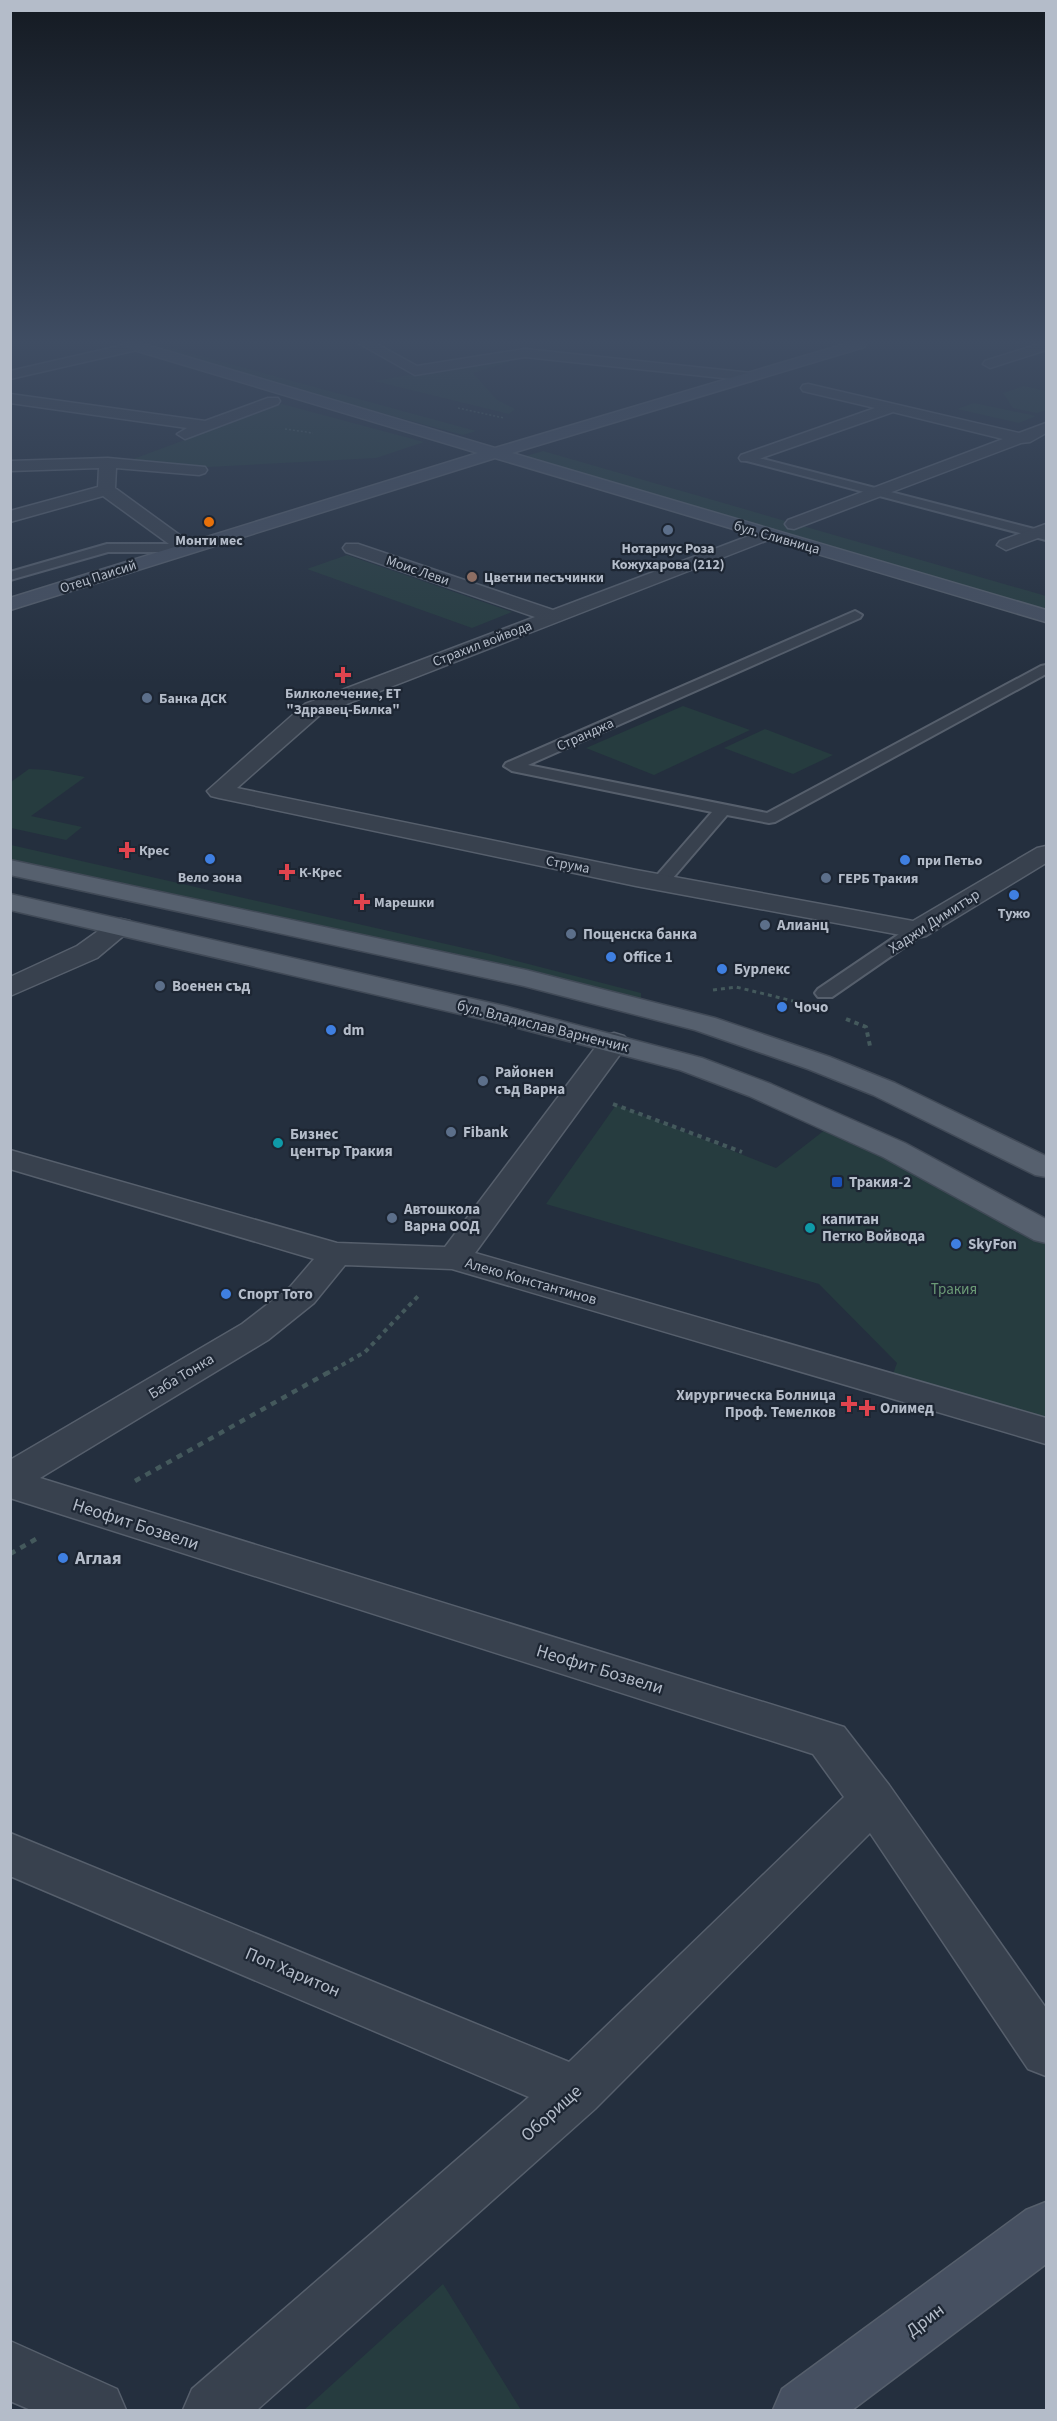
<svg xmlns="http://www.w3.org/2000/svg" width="1057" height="2421" font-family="'Source Sans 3',sans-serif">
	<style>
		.green { fill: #263c3f }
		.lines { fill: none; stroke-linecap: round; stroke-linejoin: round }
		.lane-casing { stroke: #565f6c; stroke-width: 4 }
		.street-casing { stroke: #565f6c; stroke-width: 3 }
		.secondary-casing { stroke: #565f6c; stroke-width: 3 }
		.primary-casing { stroke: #414a57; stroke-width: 3 }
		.path-far3 { stroke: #44595c; stroke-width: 1.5; stroke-dasharray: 2 2; stroke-linecap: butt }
		.path-far2 { stroke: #44595c; stroke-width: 3; stroke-dasharray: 4 4; stroke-linecap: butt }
		.path-far1 { stroke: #44595c; stroke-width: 4; stroke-dasharray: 4.5 4.5; stroke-linecap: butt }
		.path { stroke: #44595c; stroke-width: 4.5; stroke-dasharray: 6 6; stroke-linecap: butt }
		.lane { fill: #38414e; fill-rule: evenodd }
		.street { fill: #38414e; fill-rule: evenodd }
		.secondary { fill: #465061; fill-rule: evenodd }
		.primary { fill: #56606e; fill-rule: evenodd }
		.food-dot { fill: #e8710a; stroke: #1d2633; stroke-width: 2 }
		.service-dot { fill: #5c6f8a; stroke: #1d2633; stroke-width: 2 }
		.education-dot { fill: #8d6e63; stroke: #1d2633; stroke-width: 2 }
		.health-dot { fill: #e0444e; stroke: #1d2633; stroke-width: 2 }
		.shop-dot { fill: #3f7fe0; stroke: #1d2633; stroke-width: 2 }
		.culture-dot { fill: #0f9aa8; stroke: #1d2633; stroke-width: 2 }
		.transit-dot { fill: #1a4fb4; stroke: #1d2633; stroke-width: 2 }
		.labels { text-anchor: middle; stroke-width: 4.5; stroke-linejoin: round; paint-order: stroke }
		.far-street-label { font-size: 14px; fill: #b4bcc9; stroke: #1d2633 }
		.far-poi-label { font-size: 14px; font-weight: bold; fill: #b4bcc9; stroke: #1d2633; text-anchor: start }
		.street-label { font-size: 15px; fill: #b4bcc9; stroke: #1d2633 }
		.poi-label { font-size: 15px; font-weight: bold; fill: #b4bcc9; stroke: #1d2633; text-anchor: start }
		.park-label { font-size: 15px; fill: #6b9a76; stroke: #1d2633 }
		.near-street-label { font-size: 18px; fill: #b4bcc9; stroke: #1d2633 }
		.near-poi-label { font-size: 18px; font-weight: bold; fill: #b4bcc9; stroke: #1d2633; text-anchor: start }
	</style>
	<rect width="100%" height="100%" fill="#242f3e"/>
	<g class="green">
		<path d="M126 344H157L476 431 463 435Z"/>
		<path d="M510 358 509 362 473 373 497 400 515 409 509 414 374 381Z"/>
		<path d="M1024 386 1046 391V410L1037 413 1013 408 1003 393Z"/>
		<path d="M974 403 1036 416 1019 423 957 409Z"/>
		<path d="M282 404 424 442 376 458 208 467 128 461Z"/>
		<path d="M543 451 1046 596V615L516 459Z"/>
		<path d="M347 555 512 612 472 628 307 569Z"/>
		<path d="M683 706 750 730 654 775 586 748Z"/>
		<path d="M765 729 833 755 793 774 724 748Z"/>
		<path d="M29 769 48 770 85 777 31 816 82 827 66 840 11 828V782Z"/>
		<path d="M11 845 490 954 641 993V999L11 861Z"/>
		<path d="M616 1105 776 1168 835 1122 1046 1233V1431L889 1385 897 1363 819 1284 546 1204Z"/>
		<path d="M443 2284 521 2410H304Z"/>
	</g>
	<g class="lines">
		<defs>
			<g id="lane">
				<path d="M747 455 1046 532V540L743 460 741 458Z"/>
				<path d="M107 544H186L192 548 186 552H108L10 580V572Z"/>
				<path d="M855 611 862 615 860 618 528 765 767 813 1041 666 1046 665V674L775 822 769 823 727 815 666 886 660 887 651 882 712 812 512 771 504 766 506 763Z"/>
				<path d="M917 925 923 926 926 930 923 934 832 997H818L815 993 818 989 911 926Z"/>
			</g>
			<g id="street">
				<path d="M128 344 143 346 141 349 10 379V371Z"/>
				<path d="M360 344H377L417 366 525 349 751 373 758 377 751 381 525 357 415 375Z"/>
				<path d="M1039 344H1046V350L990 368 983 364 985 361Z"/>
				<path d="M808 384 1019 433 1046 423V433L1030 442 1021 443 794 529 788 528 785 524 788 520 1003 439 893 412 753 461H741L739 458 741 455 875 408 803 391 801 388 803 385Z"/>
				<path d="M10 394 205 421 268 398H278L280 401 278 404 185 439 177 434 187 428 10 403Z"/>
				<path d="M108 458 205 467 207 470 205 473 199 475 116 468 115 488 192 544 195 548 192 552H180L103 496 10 522V511L98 487 99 468 10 471V461Z"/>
				<path d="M1046 524V535L1006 550 997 545 1000 541Z"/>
				<path d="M767 529 773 530 776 534 773 538 321 714 237 788 636 870 913 921 1037 848 1046 846V863L926 936 917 938 636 886 219 798 211 796 207 791 305 704 535 617 346 552 343 548 346 544H358L553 610Z"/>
				<path d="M121 919 130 921 134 927 97 958 10 996V977L77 946 112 921Z"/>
				<path d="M614 1033 624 1036 629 1042 475 1253 1046 1418V1444L452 1269 345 1265 314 1303 268 1340 40 1478 844 1727 889 1785 1046 2008V2076L1028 2069 870 1833 595 2109 257 2410H183L192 2389 529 2097 10 1876V1833L569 2062 844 1797 813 1754 10 1498V1460L242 1324 290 1287 314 1259 10 1169V1150L337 1243 445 1247 604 1036Z"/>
				<path d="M10 2341 117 2389 126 2410H31L10 2401Z"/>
			</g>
			<g id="secondary">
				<path d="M122 344H143L495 448 845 344H866L864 347 512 453 1046 610V622L495 458 10 610V598L478 453 124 347Z"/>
				<path d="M1046 2202V2264L852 2410H773L782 2389 1026 2210Z"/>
			</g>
			<g id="primary">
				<path d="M10 860 526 970 715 1018 830 1057 895 1083 1046 1156V1177L1035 1175 873 1095 808 1069 695 1030 524 986 10 875Z"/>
				<path d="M10 894 504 1006 702 1058 771 1084 905 1143 1046 1219V1243L1034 1240 883 1157 749 1096 680 1070 499 1023 10 910Z"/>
			</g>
		</defs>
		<use href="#lane" class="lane-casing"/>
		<use href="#street" class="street-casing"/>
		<use href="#secondary" class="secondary-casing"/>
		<use href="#primary" class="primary-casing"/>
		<g class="path-far3">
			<path d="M458 408 504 418"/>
			<path d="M285 429 313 433"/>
		</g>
		<path class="path-far2" d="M713 990 736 987 793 1001"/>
		<g class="path-far1">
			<path d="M846 1019 866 1027 870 1046"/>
			<path d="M613 1104 742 1152"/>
			<path d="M326 1374 365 1352 420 1294"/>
		</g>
		<g class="path">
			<path d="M135 1481 329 1372"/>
			<path d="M10 1554 41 1536"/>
		</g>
		<use href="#lane" class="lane"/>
		<use href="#street" class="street"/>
		<use href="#secondary" class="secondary"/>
		<use href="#primary" class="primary"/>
	</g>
	<linearGradient id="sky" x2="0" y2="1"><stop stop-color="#141a22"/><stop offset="0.5" stop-color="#3f4d63"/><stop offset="1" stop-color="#3f4d63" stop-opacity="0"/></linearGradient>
	<rect width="1057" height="683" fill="url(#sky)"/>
	<circle class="food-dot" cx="209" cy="522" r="6"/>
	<g class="service-dot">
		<circle cx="668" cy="530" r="6"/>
		<circle cx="147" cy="698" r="6"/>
		<circle cx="826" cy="878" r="6"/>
		<circle cx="765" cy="925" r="6"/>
		<circle cx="571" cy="934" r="6"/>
		<circle cx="160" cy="986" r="6"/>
		<circle cx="483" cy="1081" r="6"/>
		<circle cx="451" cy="1132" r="6"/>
		<circle cx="392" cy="1218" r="6"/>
	</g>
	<circle class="education-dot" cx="472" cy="577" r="6"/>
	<g class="health-dot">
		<path d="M340 666h6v6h6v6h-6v6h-6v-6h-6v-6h6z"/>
		<path d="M124 841h6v6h6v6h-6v6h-6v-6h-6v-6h6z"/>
		<path d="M284 863h6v6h6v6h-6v6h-6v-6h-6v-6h6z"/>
		<path d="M359 893h6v6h6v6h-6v6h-6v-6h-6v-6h6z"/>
		<path d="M846 1395h6v6h6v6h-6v6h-6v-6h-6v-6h6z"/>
		<path d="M864 1399h6v6h6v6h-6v6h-6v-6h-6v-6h6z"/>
	</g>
	<g class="shop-dot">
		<circle cx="210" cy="859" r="6"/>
		<circle cx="905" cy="860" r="6"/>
		<circle cx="1014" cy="895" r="6"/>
		<circle cx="611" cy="957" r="6"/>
		<circle cx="722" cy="969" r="6"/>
		<circle cx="782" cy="1007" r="6"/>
		<circle cx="331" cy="1030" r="6"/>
		<circle cx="956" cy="1244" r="6"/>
		<circle cx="226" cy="1294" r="6"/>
		<circle cx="63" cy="1558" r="6"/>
	</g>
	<g class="culture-dot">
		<circle cx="278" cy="1143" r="6"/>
		<circle cx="810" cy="1228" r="6"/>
	</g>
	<rect class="transit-dot" x="831" y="1176" width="12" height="12" rx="3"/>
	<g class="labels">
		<g class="far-street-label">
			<text transform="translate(777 537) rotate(16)" y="5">бул. Сливница</text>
			<text transform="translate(418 570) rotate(19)" y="5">Моис Леви</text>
			<text transform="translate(98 576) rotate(-18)" y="5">Отец Паисий</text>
			<text transform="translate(482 643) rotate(-21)" y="5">Страхил войвода</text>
			<text transform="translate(585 734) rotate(-24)" y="5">Странджа</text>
			<text transform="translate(568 864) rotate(11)" y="5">Струма</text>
		</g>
		<g class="far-poi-label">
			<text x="209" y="545" text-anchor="middle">Монти мес</text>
			<text x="668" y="553" text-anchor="middle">Нотариус Роза<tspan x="668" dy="16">Кожухарова (212)</tspan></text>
			<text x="484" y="582">Цветни песъчинки</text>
			<text x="343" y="698" text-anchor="middle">Билколечение, ЕТ<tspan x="343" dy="16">"Здравец-Билка"</tspan></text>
			<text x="159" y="703">Банка ДСК</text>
			<text x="139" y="855">Крес</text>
			<text x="917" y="865">при Петьо</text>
			<text x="299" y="877">К-Крес</text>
			<text x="210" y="882" text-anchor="middle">Вело зона</text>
			<text x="838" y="883">ГЕРБ Тракия</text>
			<text x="374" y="907">Марешки</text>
			<text x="1014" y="918" text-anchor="middle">Тужо</text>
		</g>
		<g class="street-label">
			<text transform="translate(934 921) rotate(-33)" y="5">Хаджи Димитър</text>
			<text transform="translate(543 1026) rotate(14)" y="5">бул. Владислав Варненчик</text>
			<text transform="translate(531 1281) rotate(16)" y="5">Алеко Константинов</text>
			<text transform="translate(181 1376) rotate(-31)" y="5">Баба Тонка</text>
		</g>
		<g class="poi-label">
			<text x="777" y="930">Алианц</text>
			<text x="583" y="939">Пощенска банка</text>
			<text x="623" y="962">Office 1</text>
			<text x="734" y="974">Бурлекс</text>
			<text x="172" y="991">Военен съд</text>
			<text x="794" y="1012">Чочо</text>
			<text x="343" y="1035">dm</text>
			<text x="495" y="1077">Районен<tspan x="495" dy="17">съд Варна</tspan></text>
			<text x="463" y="1137">Fibank</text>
			<text x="290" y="1139">Бизнес<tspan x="290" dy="17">център Тракия</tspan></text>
			<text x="849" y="1187">Тракия-2</text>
			<text x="404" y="1214">Автошкола<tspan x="404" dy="17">Варна ООД</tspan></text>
			<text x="822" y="1224">капитан<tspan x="822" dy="17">Петко Войвода</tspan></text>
			<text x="968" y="1249">SkyFon</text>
			<text x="238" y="1299">Спорт Тото</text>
			<text x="836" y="1400" text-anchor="end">Хирургическа Болница<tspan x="836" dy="17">Проф. Темелков</tspan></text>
			<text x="880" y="1413">Олимед</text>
		</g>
		<g class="park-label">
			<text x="954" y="1294">Тракия</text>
		</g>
		<g class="near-street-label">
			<text transform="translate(136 1524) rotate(18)" y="6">Неофит Бозвели</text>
			<text transform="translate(600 1669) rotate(17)" y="6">Неофит Бозвели</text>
			<text transform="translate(293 1972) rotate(23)" y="6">Поп Харитон</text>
			<text transform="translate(551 2113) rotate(-42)" y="6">Оборище</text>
			<text transform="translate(925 2320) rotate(-37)" y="6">Дрин</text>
		</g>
		<g class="near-poi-label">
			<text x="75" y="1564">Аглая</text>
		</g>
	</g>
	<rect width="1057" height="2421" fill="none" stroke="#b4bcc9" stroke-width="24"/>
</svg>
